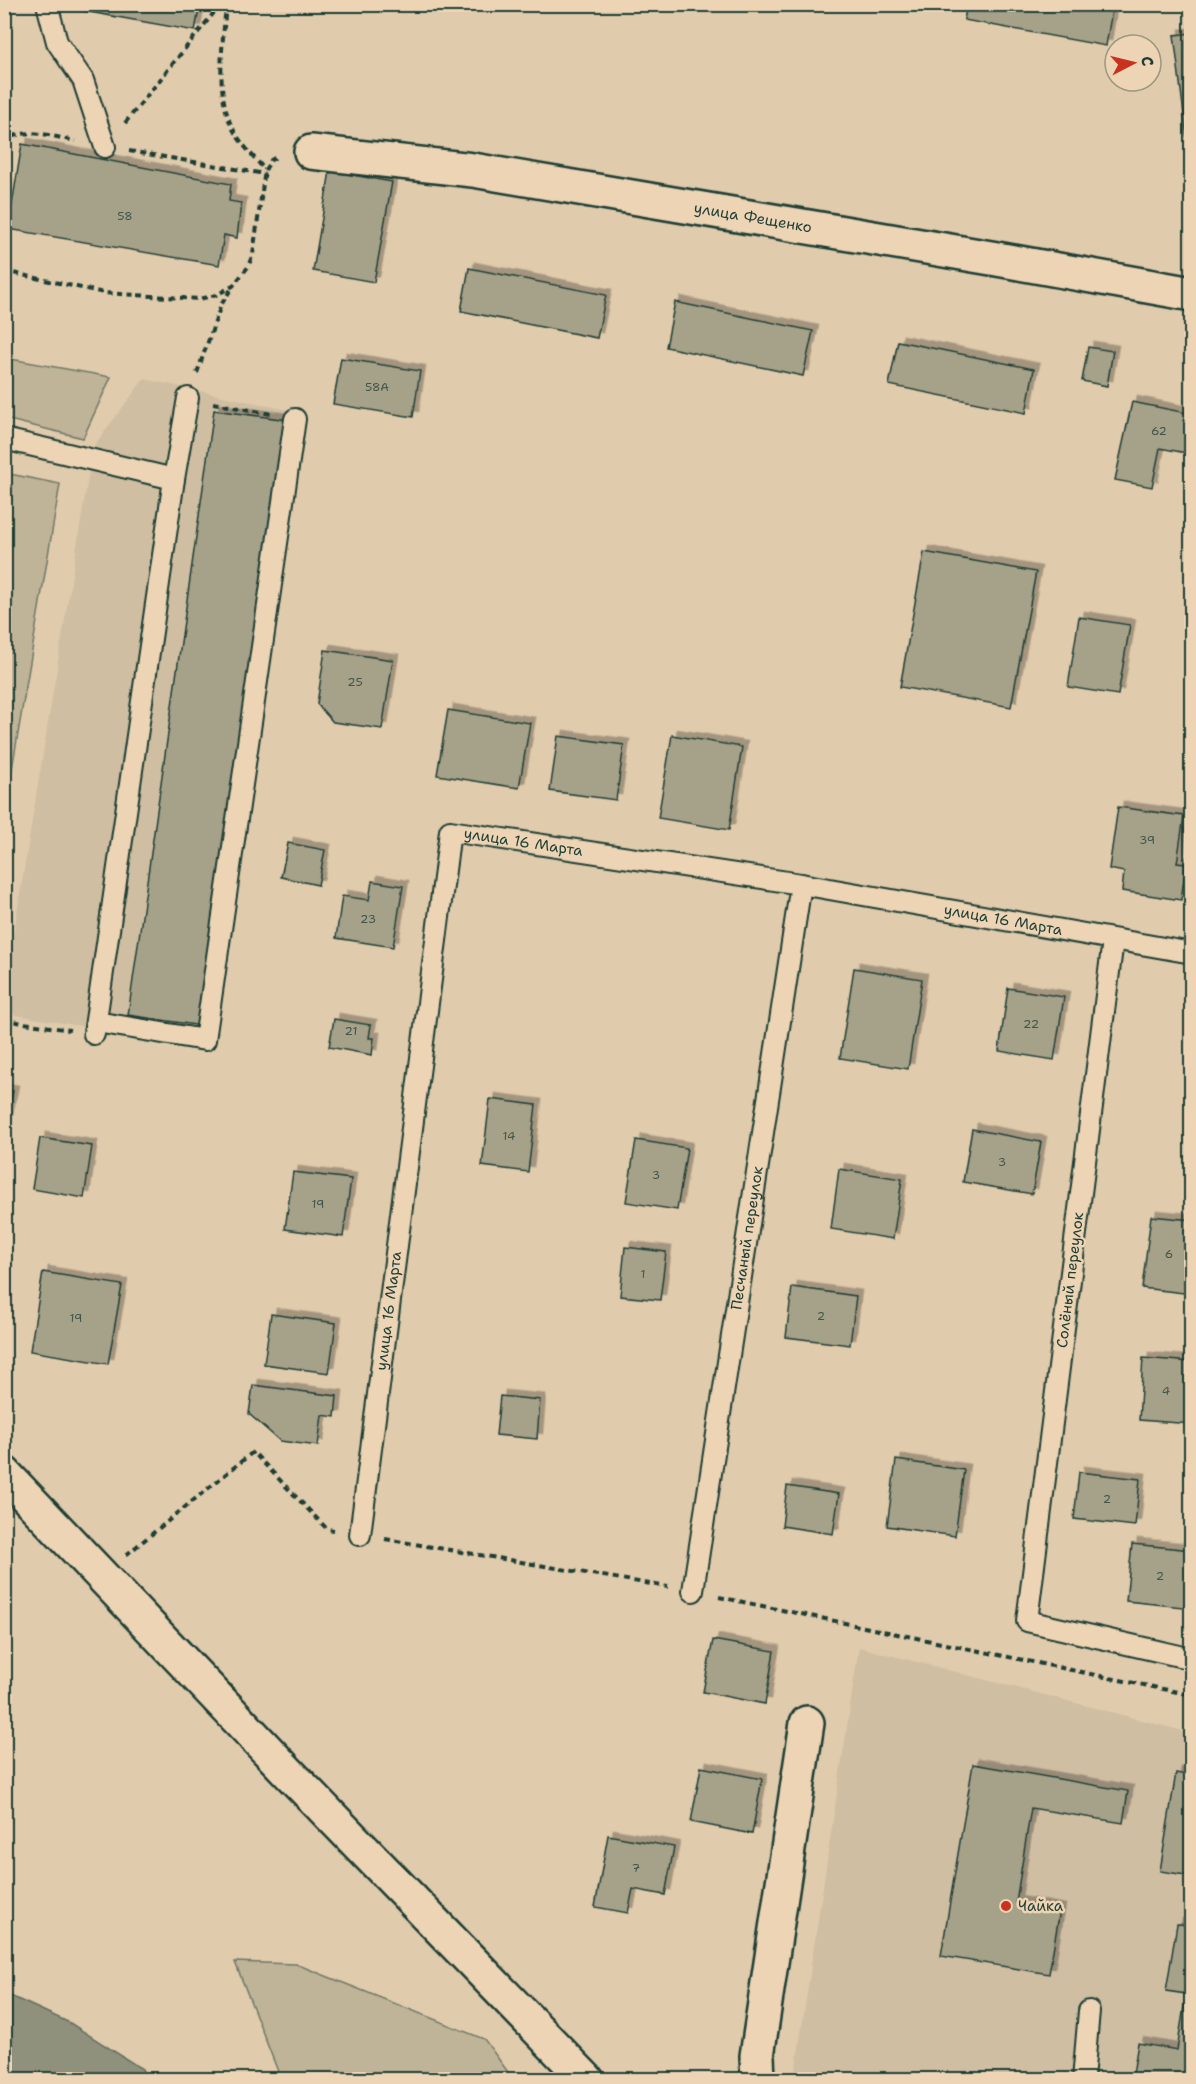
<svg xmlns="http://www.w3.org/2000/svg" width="1196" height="2084" font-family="'Shantell Sans',sans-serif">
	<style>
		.built { fill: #cfbea2 }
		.green { fill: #bfb398; stroke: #6f7866; stroke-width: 1.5 }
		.water { fill: #90917b; stroke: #636f5f; stroke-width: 1.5 }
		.building { fill: #a6a189; stroke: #1f3d34; stroke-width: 1.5; filter: url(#shadow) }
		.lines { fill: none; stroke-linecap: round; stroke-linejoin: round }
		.service-casing { stroke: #1f3d34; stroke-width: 24 }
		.minor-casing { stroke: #1f3d34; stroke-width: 38 }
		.path { stroke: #1f3d34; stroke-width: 4; stroke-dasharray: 6 4.5; stroke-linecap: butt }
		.service { stroke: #ecd4b4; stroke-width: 20 }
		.minor { stroke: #ecd4b4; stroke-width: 33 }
		.poi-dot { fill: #c8321e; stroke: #ecd4b4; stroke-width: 2 }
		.labels { text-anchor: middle; stroke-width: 5; stroke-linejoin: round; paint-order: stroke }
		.number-label { font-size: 12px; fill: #415649 }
		.street-label { font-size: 15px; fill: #1f3d34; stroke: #ecd4b4 }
		.poi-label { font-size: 15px; fill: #1f3d34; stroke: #ecd4b4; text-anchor: start }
	</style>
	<defs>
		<filter id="shadow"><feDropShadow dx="5.5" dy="-5.5" stdDeviation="0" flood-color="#0004"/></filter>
	</defs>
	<rect width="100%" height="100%" fill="#e0cbac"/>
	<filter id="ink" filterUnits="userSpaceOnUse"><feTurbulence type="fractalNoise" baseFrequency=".0167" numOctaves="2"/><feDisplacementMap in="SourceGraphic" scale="12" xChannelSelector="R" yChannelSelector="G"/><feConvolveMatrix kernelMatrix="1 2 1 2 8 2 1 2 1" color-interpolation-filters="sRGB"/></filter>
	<g filter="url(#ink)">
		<g class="built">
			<path d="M144 379 306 414 214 1049 5 1013V987L93 447Z"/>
			<path d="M859 1647 1191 1733V2079L794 2080Z"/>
		</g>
		<g class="green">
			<path d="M5 358 111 377 83 438 5 419Z"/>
			<path d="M5 473 60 484 5 811 4 473Z"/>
			<path d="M235 1962 296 1964 484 2039 513 2079H281Z"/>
		</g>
		<path class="water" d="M4 1993 70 2023 142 2069 147 2079H5Z"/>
		<g class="building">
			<path d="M67 4H200L195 31 67 8Z"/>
			<path d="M967 4H1113L1106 46 964 20Z"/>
			<path d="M1192 33V179L1174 35Z"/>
			<path d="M22 144 231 184 229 201 241 203 237 238 224 235 219 265 8 229Z"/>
			<path d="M330 171 392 182 374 282 313 271Z"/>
			<path d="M469 268 606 295 597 338 461 311Z"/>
			<path d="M675 302 813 331 803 376 666 347Z"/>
			<path d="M898 341 1034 369 1026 413 889 385Z"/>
			<path d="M1088 347 1113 351 1107 386 1082 381Z"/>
			<path d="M341 358 420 371 413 417 333 404Z"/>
			<path d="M1132 402 1192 414V454L1160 448 1152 487 1115 480Z"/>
			<path d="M214 410 288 420 202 1026 128 1015Z"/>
			<path d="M924 552 1036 572 1011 707 900 687Z"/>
			<path d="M1079 617 1130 625 1118 695 1068 687Z"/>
			<path d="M325 650 393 660 382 729 333 722 317 704Z"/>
			<path d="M448 710 530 723 519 788 437 775Z"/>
			<path d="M672 735 742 747 729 830 658 818Z"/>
			<path d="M558 736 624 745 616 800 550 791Z"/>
			<path d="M1118 807 1184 816 1177 863 1186 864 1181 900 1122 891 1124 872 1109 869Z"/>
			<path d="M288 843 325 850 318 885 281 877Z"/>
			<path d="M372 881 403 886 393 947 336 938 342 896 369 900Z"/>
			<path d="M854 968 922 979 908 1069 840 1058Z"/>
			<path d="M1008 988 1064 997 1054 1060 999 1051Z"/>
			<path d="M334 1019 371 1025 369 1038H374L372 1055 329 1047Z"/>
			<path d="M4 1089 13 1091 4 1133Z"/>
			<path d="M490 1099 536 1105 528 1172 482 1166Z"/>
			<path d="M972 1129 1041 1142 1032 1194 963 1182Z"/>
			<path d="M40 1138 92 1146 84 1198 32 1189Z"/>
			<path d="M636 1140 687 1148 677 1210 626 1202Z"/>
			<path d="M839 1169 902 1179 893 1239 831 1229Z"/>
			<path d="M293 1172 351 1179 343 1237 285 1229Z"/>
			<path d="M1151 1216 1192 1220V1294L1142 1288Z"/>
			<path d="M625 1247 666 1252 660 1300 620 1296Z"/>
			<path d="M43 1272 122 1285 108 1364 30 1351Z"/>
			<path d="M792 1287 856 1296 850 1345 786 1337Z"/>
			<path d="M271 1314 336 1323 329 1373 264 1364Z"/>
			<path d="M1143 1358 1192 1362V1424L1139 1420Z"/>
			<path d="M253 1385 337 1396 335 1417 322 1415 318 1446 280 1441 249 1414Z"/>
			<path d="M500 1396 540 1400 537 1439 496 1435Z"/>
			<path d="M896 1460 964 1470 955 1536 887 1526Z"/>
			<path d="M1079 1472 1140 1479 1135 1526 1074 1519Z"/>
			<path d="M787 1486 839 1494 833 1534 782 1526Z"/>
			<path d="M1132 1544 1192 1550V1608L1126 1601Z"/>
			<path d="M713 1640 774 1651 765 1704 703 1692Z"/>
			<path d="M973 1764 1128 1791 1123 1823 1031 1808 1016 1902 1060 1910 1049 1974 941 1956Z"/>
			<path d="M701 1767 762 1779 752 1834 691 1822Z"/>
			<path d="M1176 1773 1192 1776V1876L1160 1871Z"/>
			<path d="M608 1835 674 1847 665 1895 633 1889 628 1913 595 1907Z"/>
			<path d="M1177 1924 1192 1925V2080H1132L1138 2043 1177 2050 1186 1994 1166 1991Z"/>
		</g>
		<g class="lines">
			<defs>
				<g id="service">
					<path d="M47 4 57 42 83 80 105 147"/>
					<path d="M4 439 174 479 94 1034"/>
					<path d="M174 479 188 398"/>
					<path d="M1113 940 1027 1621 1192 1659"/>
					<path d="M96 1022 205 1040 295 419"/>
					<path id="s1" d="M360 1535 450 831 801 884 1192 953"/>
					<path id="s2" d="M693 1591 801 884"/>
					<path d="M1083 2080 1089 2011"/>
				</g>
				<g id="minor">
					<path id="s3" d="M311 152 473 170 997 259 1192 294"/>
					<path d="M4 1473 288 1772 587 2080"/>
					<path d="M758 2080 757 2056 807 1723"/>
				</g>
			</defs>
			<use href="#service" class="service-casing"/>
			<use href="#minor" class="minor-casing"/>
			<g class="path">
				<path d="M226 4C223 44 215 87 231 125 239 142 253 156 265 170"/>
				<path d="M125 123 221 4"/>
				<path d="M4 142C24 125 53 137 75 141"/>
				<path d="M129 151 265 174"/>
				<path d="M4 271 104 293 199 299 216 295 233 286 248 267 253 254 265 170 271 160 278 156"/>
				<path d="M197 373 221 305 233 286"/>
				<path d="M213 403 271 414"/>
				<path d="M4 1020 70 1030"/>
				<path d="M385 1539 668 1587"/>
				<path d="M126 1555 253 1452 327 1529 334 1530"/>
				<path d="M719 1597 1192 1695"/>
			</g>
			<use href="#service" class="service"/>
			<use href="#minor" class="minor"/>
		</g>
	</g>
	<circle class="poi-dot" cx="1006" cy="1906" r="6"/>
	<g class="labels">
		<g class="number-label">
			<text x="125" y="220">58</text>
			<text x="377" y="391">58А</text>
			<text x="1159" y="435">62</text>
			<text x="355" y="686">25</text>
			<text x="1147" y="844">39</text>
			<text x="368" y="923">23</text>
			<text x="1031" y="1028">22</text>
			<text x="351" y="1035">21</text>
			<text x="509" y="1140">14</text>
			<text x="1002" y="1166">3</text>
			<text x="656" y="1179">3</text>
			<text x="318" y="1208">19</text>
			<text x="1169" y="1258">6</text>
			<text x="643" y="1278">1</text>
			<text x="821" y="1320">2</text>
			<text x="76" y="1322">19</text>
			<text x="1166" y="1395">4</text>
			<text x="1107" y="1503">2</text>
			<text x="1160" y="1580">2</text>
			<text x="636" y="1872">7</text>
		</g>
		<g class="street-label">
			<text dy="5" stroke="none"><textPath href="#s3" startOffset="447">улица Фещенко</textPath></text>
			<text dy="5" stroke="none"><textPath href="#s1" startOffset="784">улица 16 Марта</textPath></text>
			<text dy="5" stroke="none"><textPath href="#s1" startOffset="1270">улица 16 Марта</textPath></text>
			<text dy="5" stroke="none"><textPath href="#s2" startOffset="357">Песчаный переулок</textPath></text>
			<text transform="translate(1070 1280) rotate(-83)" y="5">Солёный переулок</text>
			<text dy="5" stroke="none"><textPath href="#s1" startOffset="226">улица 16 Марта</textPath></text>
		</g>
		<g class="poi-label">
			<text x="1018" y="1911">Чайка</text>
		</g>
	</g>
	<rect width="1196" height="2084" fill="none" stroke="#ecd4b4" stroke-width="24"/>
	<rect x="12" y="12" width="1172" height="2060" fill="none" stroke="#1f3d34" stroke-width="2" filter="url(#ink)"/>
	<g transform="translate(1133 63) rotate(83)"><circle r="28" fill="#ecd4b4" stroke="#9a9881" stroke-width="1.5"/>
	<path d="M0-4.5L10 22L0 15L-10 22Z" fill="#c8321e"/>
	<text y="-9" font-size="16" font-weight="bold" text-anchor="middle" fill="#1f3d34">С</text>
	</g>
</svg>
